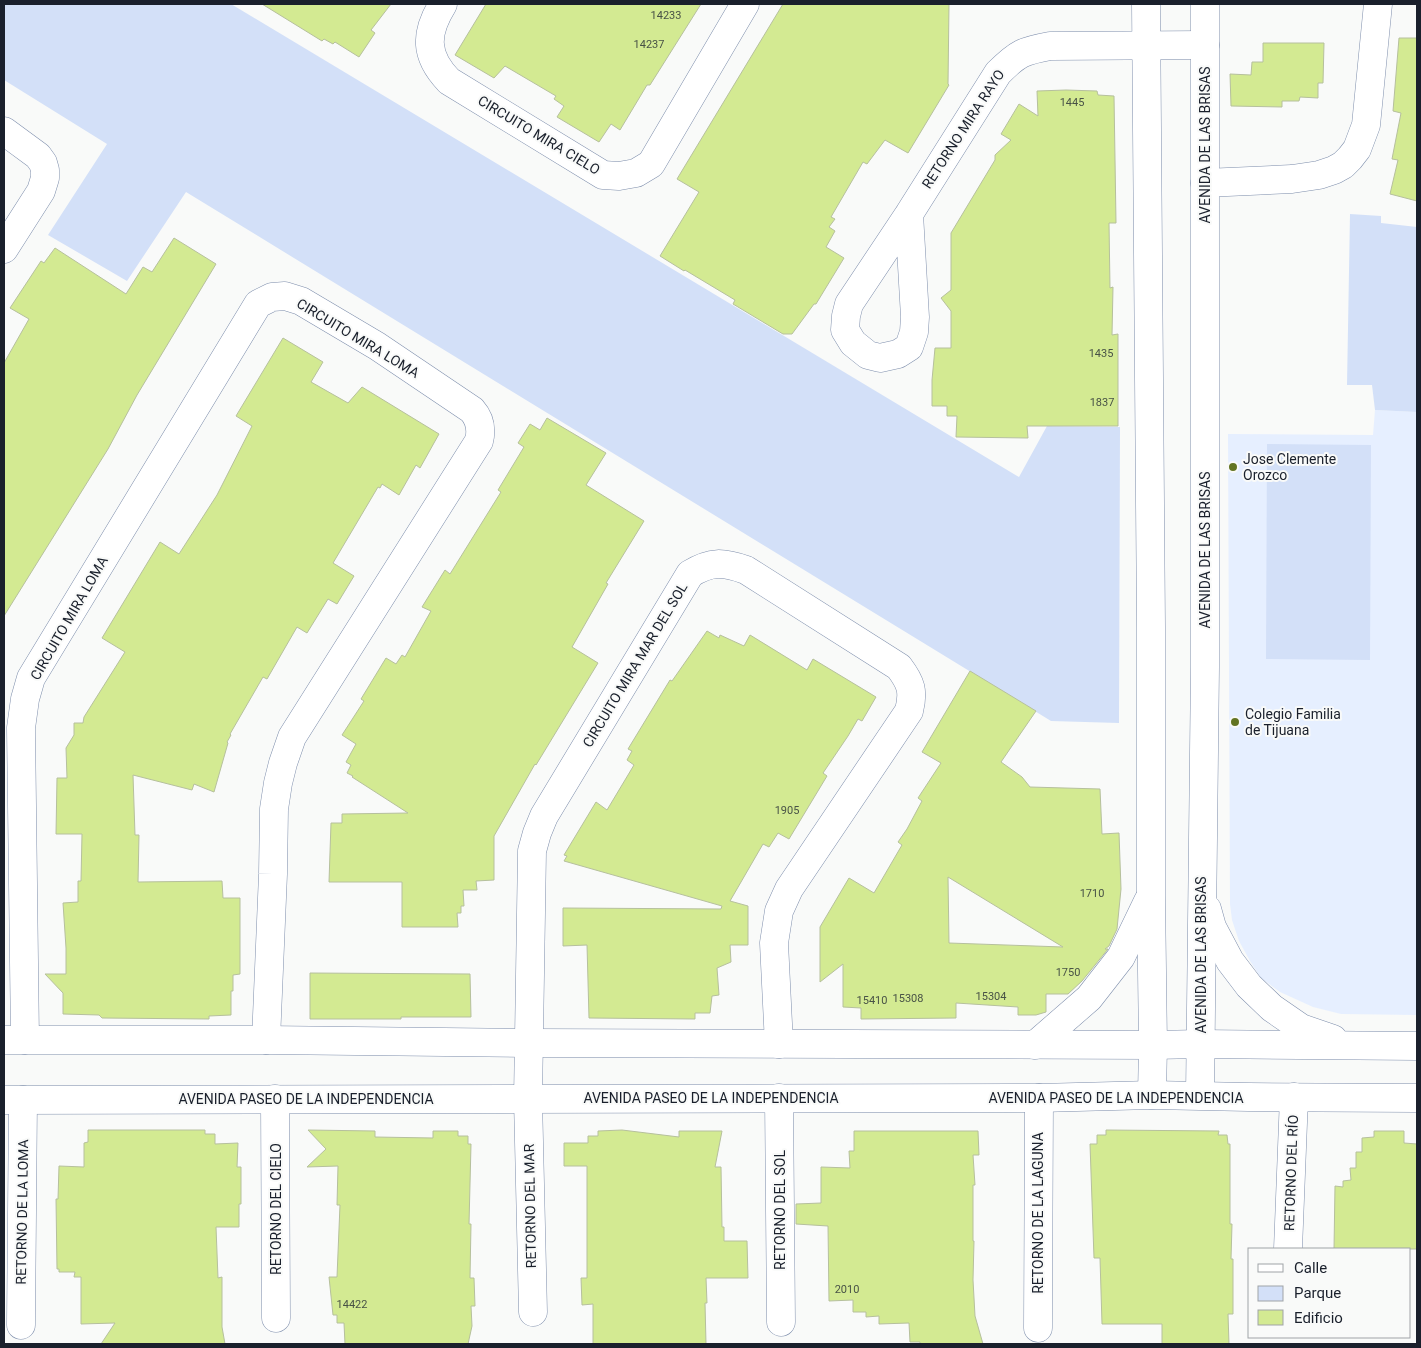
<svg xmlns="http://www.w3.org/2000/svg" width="1421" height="1348" font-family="Roboto,sans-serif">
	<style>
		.built { fill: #e6efff }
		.green { fill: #d3e0f8 }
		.building { fill: #d3ea92; stroke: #b6c09d; fill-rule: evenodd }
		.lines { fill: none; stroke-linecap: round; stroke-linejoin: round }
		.minor-casing { stroke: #7e8eac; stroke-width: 29 }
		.minor { stroke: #fff; stroke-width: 28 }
		.poi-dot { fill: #627422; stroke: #f9faf9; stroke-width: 2 }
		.labels { text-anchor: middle; stroke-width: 4; stroke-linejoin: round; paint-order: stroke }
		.number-label { font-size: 11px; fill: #485246 }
		.street-label { font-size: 14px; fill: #1a202c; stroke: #f9faf9 }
		.poi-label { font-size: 14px; fill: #1a202c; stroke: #f9faf9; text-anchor: start }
	</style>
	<rect width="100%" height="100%" fill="#f9faf9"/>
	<path class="built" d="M1375 410 1417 412V1015L1341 1014 1313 1007 1280 992 1261 978 1250 961 1239 941 1232 920 1230 904 1228 434 1373 435Z"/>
	<g class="green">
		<path d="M4 4H231L1019 477 1047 426 1120 427 1119 723 1051 721 186 192 127 281 48 235 107 144 4 80Z"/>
		<path d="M1350 214 1381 216V223L1417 227V412L1375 410 1372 385H1347Z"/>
		<path d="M1267 444 1371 445 1370 660 1266 659Z"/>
	</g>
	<g class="building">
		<path d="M262 4H391L371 30 375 33 359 57 335 42 333 44 324 39 322 41Z"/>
		<path d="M486 4H701L650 85H647L620 130 611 124 599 142 557 117 564 106 554 99 556 96 505 66 494 78 455 55Z"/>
		<path d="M783 4H949L948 84 949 85 908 153 885 140 867 164 863 162 831 217 835 219 829 227 835 231 826 247 844 258 816 304H814L792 334H783L733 304 735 300 685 270 684 271 660 256 699 192 677 179Z"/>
		<path d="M1399 38H1417V201L1390 194 1398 160 1392 159 1401 113 1393 111Z"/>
		<path d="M1263 43H1324L1323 83H1318V98L1300 97 1299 101H1282V107L1231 106 1230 74 1251 75 1252 62H1263Z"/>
		<path d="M1066 90 1097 91 1098 95 1114 96 1116 223H1109L1110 288 1113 287 1112 335 1118 334V426H1027L1028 438 956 437 957 416H947V406H932V380L935 348H951V311L941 298 951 290V233L995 160V155L1011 140 1001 134 1019 104 1038 116 1037 91Z"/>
		<path d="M174 238 216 264 137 395 108 449 4 616V363L29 319 10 308 41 261 44 263 55 248 126 294 143 267 152 272Z"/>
		<path d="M283 338 323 362 311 382 348 403 362 387 439 434 420 468 416 465 399 495 382 484 380 488 378 487 333 563 354 576 337 604 328 599 307 633 297 627 267 679 263 677 230 734 231 735 227 742 228 743 214 792 194 784 192 790 133 775 135 835H139L138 882 222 881 223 898H240V974L233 975V991H231V1015L209 1016V1019L102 1018 99 1015 63 1014V993L45 974H66V948L63 903 78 902V881H81L82 834H56L57 778H67L66 748 74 735V723H83L84 717 125 652 102 638 160 542 179 554 217 495 252 426 236 416Z"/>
		<path d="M547 418 606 453 586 485 644 521 606 583 608 584 572 647 598 663 536 765 535 764 494 836V880L476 881 477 890H463L464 906H461V913H457L458 927H402V882H329L331 823H342V814L408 813 352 777 353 776 347 773 351 765 346 762 356 744 342 735 364 701 361 699 386 658 396 664 402 655 405 657 431 611 422 607 445 570 450 574 501 492 498 490 524 447 518 443 530 424 540 430Z"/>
		<path d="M707 631 719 638 720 635 744 646 750 635 807 670 813 659 876 697 862 721 858 719 848 736 823 773 827 776 789 839 778 833 769 847 763 844 730 901 748 906V945H730L731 962 717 968 719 995 712 996 710 1013H695V1019L589 1018 587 945 563 946V908L721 909 722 906 564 861 567 856 564 855 596 802 607 810 634 765 627 760 632 751 628 749 670 680 672 681Z"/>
		<path d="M970 671 1036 711 1001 762 1022 777 1030 787 1100 789 1102 834 1119 833 1121 889 1117 929 1109 946 1105 949H1108L1082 981 1068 994H1046V1012L1036 1015H1018V1007L956 1003V1018L861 1019V1008L843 1007V964L820 982V927L849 878 874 893 902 845 898 842 907 829 922 801 918 798 941 763 922 752ZM948 877 1063 947 949 943Z"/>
		<path d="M310 973 470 974 471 1017H401V1019H310Z"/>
		<path d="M88 1130H205V1134H215V1144L238 1143 237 1167H241V1204H239V1227H216L218 1278 222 1277V1327L225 1344H101L115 1323 81 1324V1277H74L75 1272H59V1269H57L56 1199H58L59 1166 84 1167V1143L88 1142Z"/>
		<path d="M308 1130 375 1131V1137L433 1138V1131H458V1136H468V1144H471L469 1224H471L470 1278H474L475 1306H471L472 1326 468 1344H345L344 1323H337V1315H333L329 1277H337L340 1205H337L338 1166 307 1167 326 1149Z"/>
		<path d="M622 1130 679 1137V1131H722L715 1167H721L722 1227H724V1241H747L748 1278H706L707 1303H705L706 1344H593V1304L582 1305 581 1278H587V1166H564V1143H588V1136H598V1131Z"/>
		<path d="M1106 1130 1219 1131 1218 1135H1227L1228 1144H1230V1224H1232L1231 1259H1233V1314H1228L1229 1344H1162V1324H1102L1100 1258H1094L1090 1144H1097V1135H1106Z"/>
		<path d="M854 1131H978L979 1155H973L975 1185H973V1241H974L973 1280 975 1316 983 1344H920V1342H910L909 1323 879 1324V1316L866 1317V1312H853V1300L829 1301 828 1226 796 1224V1204L821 1203V1167L850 1168 849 1151H854Z"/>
		<path d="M1374 1131H1404V1143L1417 1144V1249H1334L1335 1186 1343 1187V1181L1351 1180 1350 1168H1356V1152H1362V1138L1374 1137Z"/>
	</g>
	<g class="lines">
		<defs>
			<g id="minor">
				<path d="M443 4C425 33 424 55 449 81L603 175 619 176 636 173 651 164 745 4"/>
				<path d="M1146 4 1151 627V896L1153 1045 1152 1095"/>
				<path d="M4 131 38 156 43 163 45 170V178L41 191 4 249"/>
				<path d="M1205 183 1292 179 1319 175 1334 170 1343 165 1350 158 1357 149 1366 125 1378 4"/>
				<path d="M909 214 915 317 914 332 909 347 898 354 880 358 868 355 853 343 845 330 846 316 849 304 909 214 998 73C1018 53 1023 51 1050 46L1205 45"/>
				<path d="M1207 909 1212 927 1230 961 1249 986 1272 1008 1301 1028 1333 1039"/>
				<path d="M4 1040H266L529 1043 1153 1045 1201 1044 1417 1046"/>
				<path d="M25 1040 21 728 25 699 31 678 258 304 272 297 285 296 301 301 377 346 472 410C480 419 482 429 479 441L292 737 283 763 278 783 274 809 273 874 266 1040"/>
				<path d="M1035 1045 1089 998 1121 957 1148 901"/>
				<path d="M1200 1095 1205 667V4"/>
				<path d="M779 1098 781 1322"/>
				<path d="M275 1099 276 1318"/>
				<path d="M4 1100 1039 1098 1152 1095 1248 1097 1417 1098"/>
				<path d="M1288 1249 1294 1097"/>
				<path d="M533 1312 528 1099 532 851 537 833 544 816 690 574C711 561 723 562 746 570L899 667C911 683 914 691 909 711L789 889 779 911 774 943 779 1044"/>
				<path d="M21 1325 23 1100"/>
				<path d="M1038 1328 1039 1098"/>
			</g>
		</defs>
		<use href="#minor" class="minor-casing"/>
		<use href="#minor" class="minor"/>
	</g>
	<g class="poi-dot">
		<circle cx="1233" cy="467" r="5"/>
		<circle cx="1235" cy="722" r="5"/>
	</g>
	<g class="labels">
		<g class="number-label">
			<text x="666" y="19">14233</text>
			<text x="649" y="48">14237</text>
			<text x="1072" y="106">1445</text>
			<text x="1101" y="357">1435</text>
			<text x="1102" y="406">1837</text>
			<text x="787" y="814">1905</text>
			<text x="1092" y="897">1710</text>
			<text x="1068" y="976">1750</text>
			<text x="991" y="1000">15304</text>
			<text x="908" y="1002">15308</text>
			<text x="872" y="1004">15410</text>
			<text x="847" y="1293">2010</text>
			<text x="352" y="1308">14422</text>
		</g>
		<g class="street-label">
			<text transform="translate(963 129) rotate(-57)" y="5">RETORNO MIRA RAYO</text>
			<text transform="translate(539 135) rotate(31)" y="5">CIRCUITO MIRA CIELO</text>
			<text transform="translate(1205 145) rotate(-90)" y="5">AVENIDA DE LAS BRISAS</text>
			<text transform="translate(358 338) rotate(31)" y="5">CIRCUITO MIRA LOMA</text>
			<text transform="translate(1205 550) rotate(-90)" y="5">AVENIDA DE LAS BRISAS</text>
			<text transform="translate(69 618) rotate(-60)" y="5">CIRCUITO MIRA LOMA</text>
			<text transform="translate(635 665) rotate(-59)" y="5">CIRCUITO MIRA MAR DEL SOL</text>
			<text transform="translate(1201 955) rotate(-90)" y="5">AVENIDA DE LAS BRISAS</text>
			<text x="711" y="1103">AVENIDA PASEO DE LA INDEPENDENCIA</text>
			<text x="1116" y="1103">AVENIDA PASEO DE LA INDEPENDENCIA</text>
			<text x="306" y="1104">AVENIDA PASEO DE LA INDEPENDENCIA</text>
			<text transform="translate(1291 1173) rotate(-88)" y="5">RETORNO DEL RÍO</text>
			<text transform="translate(530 1206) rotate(-91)" y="5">RETORNO DEL MAR</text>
			<text transform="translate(276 1209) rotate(-90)" y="5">RETORNO DEL CIELO</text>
			<text transform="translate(780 1210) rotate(-90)" y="5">RETORNO DEL SOL</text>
			<text transform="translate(22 1212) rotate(-89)" y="5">RETORNO DE LA LOMA</text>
			<text transform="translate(1038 1213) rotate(-90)" y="5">RETORNO DE LA LAGUNA</text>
		</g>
		<g class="poi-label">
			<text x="1243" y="464">Jose Clemente<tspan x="1243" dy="16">Orozco</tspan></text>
			<text x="1245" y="719">Colegio Familia<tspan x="1245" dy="16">de Tijuana</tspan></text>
		</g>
	</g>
	<rect width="1421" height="1348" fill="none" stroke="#1a202c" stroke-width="10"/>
	<rect x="1248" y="1248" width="162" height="90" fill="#f9faf9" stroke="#a0a3a7"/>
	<rect x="1258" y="1264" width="25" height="8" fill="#ffffff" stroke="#a0a3a7"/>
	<text x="1294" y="1273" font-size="15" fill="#1a202c">Calle</text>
	<rect x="1258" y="1286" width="25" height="15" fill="#d3e0f8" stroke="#a0a3a7"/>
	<text x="1294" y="1298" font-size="15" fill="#1a202c">Parque</text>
	<rect x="1258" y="1310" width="25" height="15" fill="#d3ea92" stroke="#a0a3a7"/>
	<text x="1294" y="1323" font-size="15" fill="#1a202c">Edificio</text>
</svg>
